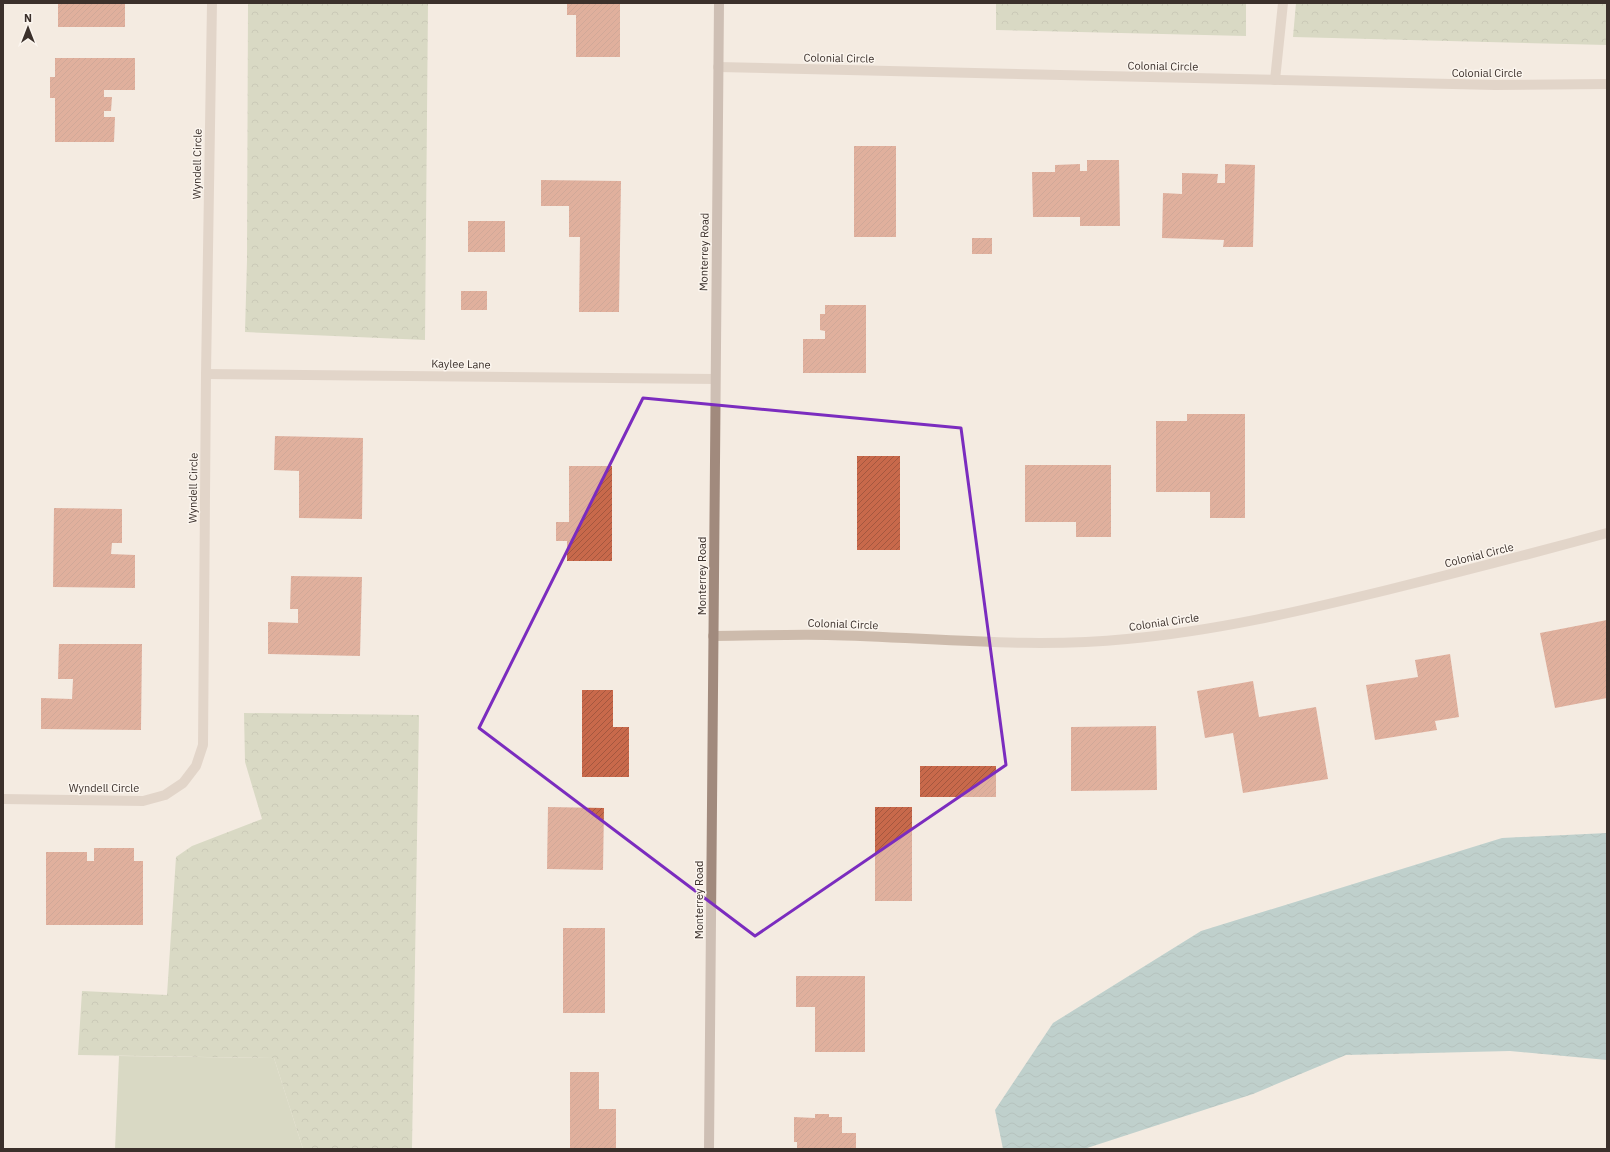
<svg xmlns="http://www.w3.org/2000/svg" width="1610" height="1152" font-family="'IBM Plex Sans',sans-serif">
	<style>
		.green { fill: #b8c4a0 }
		.forest { fill: url(#forest-crowns) }
		.water { fill: url(#water-waves) }
		.building { fill: url(#building-hatch) }
		.lines { fill: none; stroke-linecap: round; stroke-linejoin: round }
		.street { stroke: #cdbbac; stroke-width: 10 }
		.secondary { stroke: #a18a7d; stroke-width: 10 }
		.marked { fill: none; stroke: #7b2cbf; stroke-width: 3; stroke-linejoin: round }
		.labels { text-anchor: middle; stroke-width: 3; stroke-linejoin: round; paint-order: stroke }
		.street-label { font-size: 11px; fill: #3b302b; stroke: #fbf5ee }
	</style>
	<defs>
		<pattern id="forest-crowns" width="20" height="18" patternUnits="userSpaceOnUse"><rect width="20" height="18" fill="#b8c4a0"/><path d="M2 6a3 3 0 1 1 6 0M12 15a3 3 0 1 1 6 0" fill="none" stroke="#97a083"/></pattern>
		<pattern id="water-waves" width="16" height="10" patternUnits="userSpaceOnUse"><rect width="16" height="10" fill="#7fb0b2"/><path d="M0 5q4-4 8 0t8 0" fill="none" stroke="#699091"/></pattern>
		<pattern id="building-hatch" width="6" height="6" patternUnits="userSpaceOnUse"><rect width="6" height="6" fill="#c8694b"/><path d="M-1 1l2-2M0 6l6-6M5 7l2-2" fill="none" stroke="#a4573f"/></pattern>
	</defs>
	<rect width="100%" height="100%" fill="#f4ebe1"/>
	<path class="green" d="M119 1056 274 1058 303 1149H115Z"/>
	<g class="forest">
		<path d="M248 3H428L425 340 245 332 247 260Z"/>
		<path d="M996 3H1246V36L996 30Z"/>
		<path d="M1296 3H1607V45L1293 37Z"/>
		<path d="M244 713 419 715 412 1149H303L274 1058 78 1055 82 991 167 995 176 857 192 846 262 819 245 762Z"/>
	</g>
	<path class="water" d="M1607 833V1060L1510 1051 1346 1055 1253 1094 1084 1149H1003L995 1110 1053 1023 1201 931 1502 838Z"/>
	<g class="building">
		<rect x="58" y="3" width="67" height="24"/>
		<path d="M567 3H620V57H576V15H567Z"/>
		<path d="M55 58H135V90H104V97H112L111 111H104V117H115L114 142H55V98H50V77H55Z"/>
		<rect x="854" y="146" width="42" height="91"/>
		<path d="M1087 160H1119L1120 226H1080V217H1033L1032 172H1055V165L1080 164V171H1087Z"/>
		<path d="M1225 164 1255 165 1253 247H1223L1224 240 1162 238 1163 193 1182 194V173L1218 174 1217 183H1225Z"/>
		<path d="M541 180 621 181 619 312H579L580 237H569V206H541Z"/>
		<rect x="468" y="221" width="37" height="31"/>
		<rect x="972" y="238" width="20" height="16"/>
		<rect x="461" y="291" width="26" height="19"/>
		<path d="M825 305H866V373H803V339H825V331L820 330V314H825Z"/>
		<path d="M1187 414H1245V518H1210V492H1156V421H1187Z"/>
		<path d="M275 436 363 438 362 519 299 518V471L274 470Z"/>
		<rect x="857" y="456" width="43" height="94"/>
		<path d="M1025 465H1111V537H1076V522H1025Z"/>
		<path d="M569 466H612V561H567V541H556V522H569Z"/>
		<path d="M54 508 122 509V543H112L111 554 135 555V588L53 587Z"/>
		<path d="M291 576 362 577 360 656 268 654V622L298 623V609H290Z"/>
		<path d="M1607 620V698L1555 708 1540 633Z"/>
		<path d="M59 644H142L141 730 41 729V698L72 699 73 679H58Z"/>
		<path d="M1450 654 1459 717 1435 721 1437 730 1375 740 1366 685 1418 677 1415 660Z"/>
		<path d="M1253 681 1259 717 1316 707 1328 779 1243 793 1233 733 1205 738 1197 691Z"/>
		<path d="M582 690H613V727H629V777H582Z"/>
		<path d="M1156 726 1157 790 1071 791V727Z"/>
		<rect x="920" y="766" width="76" height="31"/>
		<path d="M548 807 604 808 603 870 547 869Z"/>
		<rect x="875" y="807" width="37" height="94"/>
		<path d="M94 848H134V861H143V925H46V852H87V861H94Z"/>
		<rect x="563" y="928" width="42" height="85"/>
		<path d="M796 976H865V1052H815V1007H796Z"/>
		<path d="M570 1072H599V1109H616V1149H570Z"/>
		<path d="M815 1114H829V1117H842V1133H856V1149H797V1142H794V1117L815 1118Z"/>
	</g>
	<g class="lines">
		<g class="street">
			<path d="M718 67 1495 85 1607 84"/>
			<path d="M1275 80 1283 3"/>
			<path d="M206 374 715 379"/>
			<path d="M713 636C751 636 789 634 827 635 927 637 1027 649 1127 639 1215 631 1301 611 1387 590 1460 572 1534 553 1607 533"/>
			<path d="M3 799 143 801 165 795 183 783 196 766 203 745 206 374 212 3"/>
		</g>
		<path class="secondary" d="M709 1149 719 3"/>
	</g>
	<path d="M0 0H1610V1152H0ZM643 398 961 428 1006 765 755 936 479 728Z" fill="#f4ebe1" fill-opacity=".55" fill-rule="evenodd"/>
	<path class="marked" d="M643 398 961 428 1006 765 755 936 479 728Z"/>
	<g class="labels">
		<g class="street-label">
			<text transform="translate(839 58) rotate(1)" y="4">Colonial Circle</text>
			<text transform="translate(1163 66) rotate(1)" y="4">Colonial Circle</text>
			<text x="1487" y="77">Colonial Circle</text>
			<text transform="translate(197 164) rotate(-89)" y="4">Wyndell Circle</text>
			<text transform="translate(704 252) rotate(-89)" y="4">Monterrey Road</text>
			<text transform="translate(461 364) rotate(1)" y="4">Kaylee Lane</text>
			<text transform="translate(193 488) rotate(-89)" y="4">Wyndell Circle</text>
			<text transform="translate(1479 555) rotate(-14)" y="4">Colonial Circle</text>
			<text transform="translate(702 576) rotate(-90)" y="4">Monterrey Road</text>
			<text transform="translate(1164 622) rotate(-8)" y="4">Colonial Circle</text>
			<text transform="translate(843 624) rotate(2)" y="4">Colonial Circle</text>
			<text x="104" y="792">Wyndell Circle</text>
			<text transform="translate(699 900) rotate(-90)" y="4">Monterrey Road</text>
		</g>
	</g>
	<rect width="1610" height="1152" fill="none" stroke="#3b302b" stroke-width="8"/>
	<g transform="translate(28 28)" stroke="#fbf5ee" stroke-width="3" paint-order="stroke">
	<path d="M0-3L7 15L0 10L-7 15Z" fill="#3b302b"/>
	<text y="-6" font-size="11" font-weight="bold" text-anchor="middle" fill="#3b302b">N</text>
	</g>
</svg>
